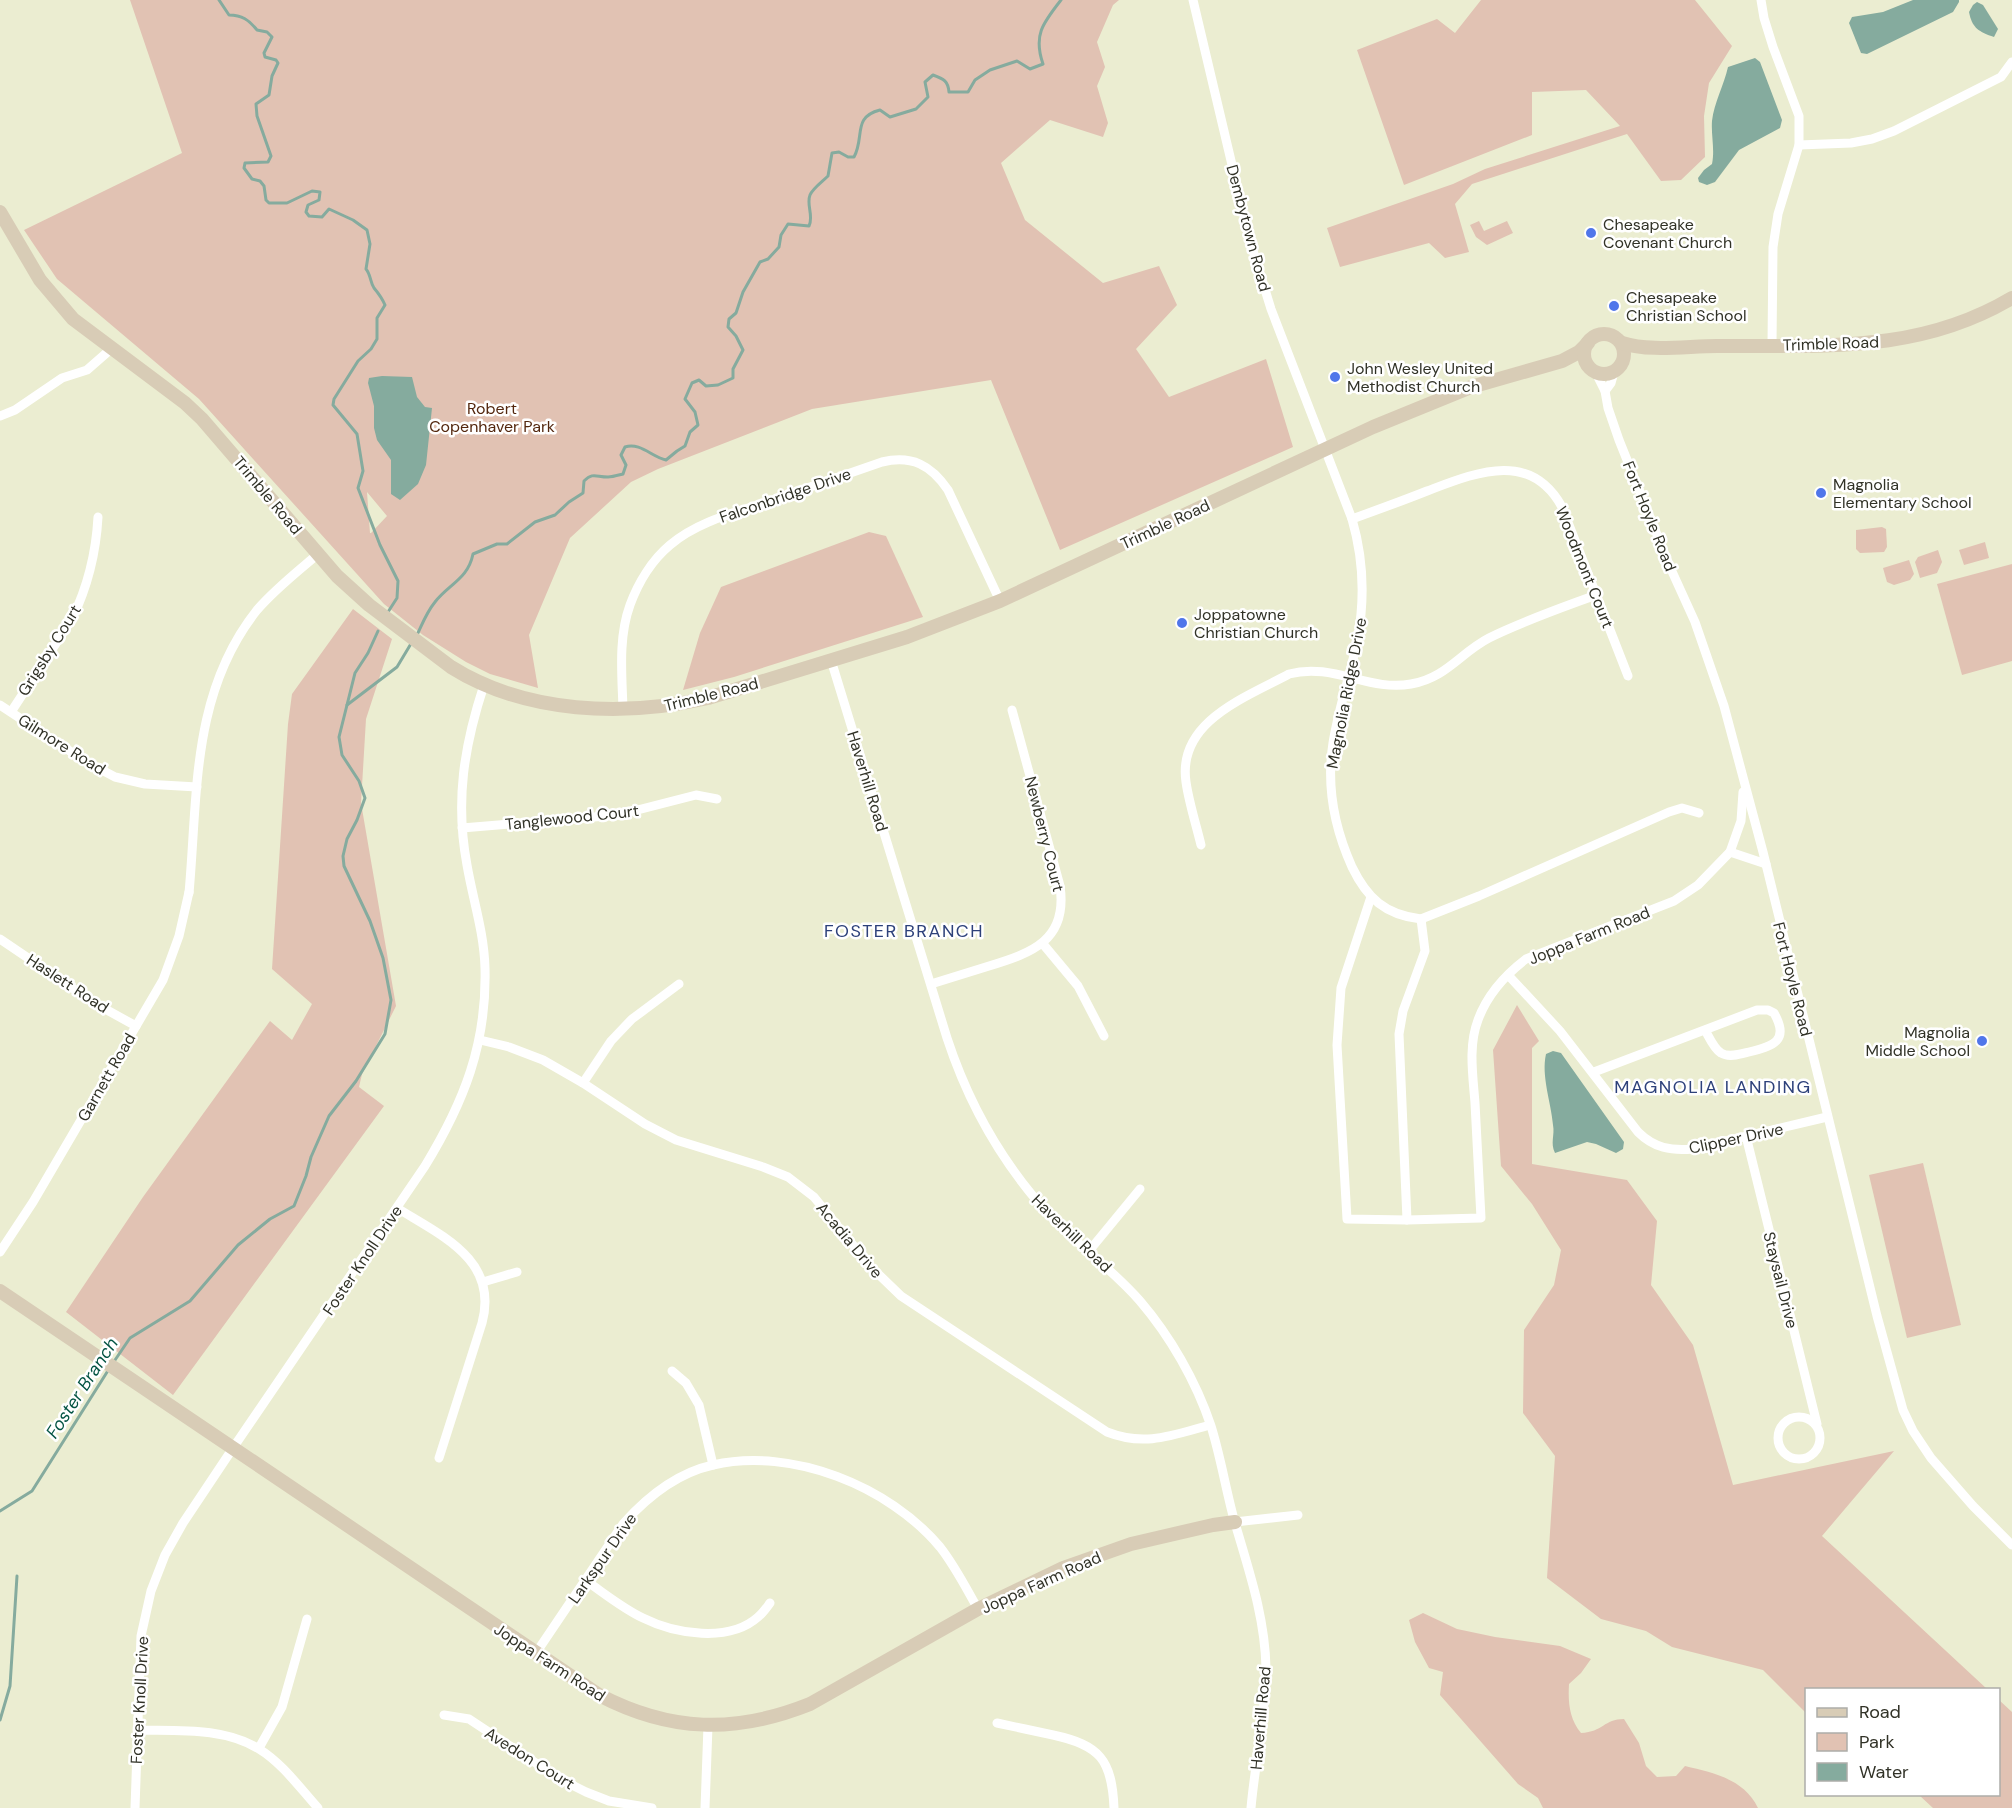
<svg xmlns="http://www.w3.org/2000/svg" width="2012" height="1808" font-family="'DM Sans',sans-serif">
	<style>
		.green { fill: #e1c2b3; fill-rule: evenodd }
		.water { fill: #85ab9e }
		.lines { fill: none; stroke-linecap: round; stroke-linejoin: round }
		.stream { stroke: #85ab9e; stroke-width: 3 }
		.street { stroke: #fff; stroke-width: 9 }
		.secondary { stroke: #d8ccb6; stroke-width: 14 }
		.poi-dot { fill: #5076ea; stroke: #fff; stroke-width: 2 }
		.labels { text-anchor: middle; stroke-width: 5; stroke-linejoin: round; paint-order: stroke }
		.poi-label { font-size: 16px; fill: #313227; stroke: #fff; text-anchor: start }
		.street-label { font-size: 16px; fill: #313227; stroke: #fff }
		.park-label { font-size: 16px; fill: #53270e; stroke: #fff }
		.neighbourhood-label { font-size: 18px; letter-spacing: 1.5px; fill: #2d417a; stroke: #fff }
		.water-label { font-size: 18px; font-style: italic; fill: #045443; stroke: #fff }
	</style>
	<rect width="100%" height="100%" fill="#ebedd1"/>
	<g class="green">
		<path d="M130 0H1119L1113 5 1097 42 1105 67 1097 86 1108 123 1103 137 1050 120 1001 163 1025 220 1103 283 1159 266 1177 305 1136 349 1169 397 1266 359 1293 447 1060 550 991 380 812 409 658 469 631 482 570 538 529 635 538 688 490 674 466 662 423 635 384 604 199 399 57 279 24 230 182 153ZM367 492 387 516 371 533H370Z"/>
		<path d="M1481 0H1695L1732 46 1709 83 1704 116 1705 157 1681 180 1661 181 1627 134 1472 184 1455 204 1469 252 1445 258 1429 243 1340 267 1327 228 1453 184 1485 169 1620 126 1586 90 1532 92V135L1404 185 1357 50 1437 19 1455 33Z"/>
		<path d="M1479 221 1484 231 1507 221 1513 233 1487 245 1476 237 1470 225Z"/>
		<path d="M1882 527 1886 529 1887 547 1884 552 1860 553 1856 549V530Z"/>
		<path d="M869 532 886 536 923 617 734 677 683 690 700 633 721 587Z"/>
		<path d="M1985 542 1989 558 1964 565 1959 550Z"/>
		<path d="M1938 550 1942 562 1937 573 1920 578 1915 562 1918 557Z"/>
		<path d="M1909 560 1914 574 1910 580 1894 585 1887 582 1883 568Z"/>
		<path d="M2012 564V661L1962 675 1937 584Z"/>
		<path d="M353 609 392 639 366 719 361 803 396 1006 362 1074 359 1087 384 1106 173 1395 66 1312 143 1197 270 1021 292 1040 312 1004 272 969 288 724 292 694Z"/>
		<path d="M1517 1005 1539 1041 1532 1048V1164L1627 1180 1657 1221 1651 1285 1693 1345 1733 1485 1894 1451 1822 1536 1987 1689 1806 1690V1713L1763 1670 1672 1647 1646 1631 1601 1619 1547 1578 1555 1456 1523 1413 1524 1330 1554 1285 1561 1250 1532 1204 1501 1166 1493 1050Z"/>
		<path d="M1923 1163 1961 1325 1907 1338 1869 1175Z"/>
		<path d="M1423 1613 1457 1629 1495 1637 1560 1646 1591 1659 1581 1673 1569 1684C1568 1702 1569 1718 1581 1733 1603 1732 1604 1719 1624 1719L1639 1743 1646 1766 1657 1777 1676 1776 1685 1766C1714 1773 1744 1779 1758 1808H1543L1538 1798 1518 1784 1440 1695 1443 1672 1429 1668 1415 1642 1409 1620Z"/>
		<path d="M1999 1700 2012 1712V1808H1933L1919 1795 1998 1794Z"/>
	</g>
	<g class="water">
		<path d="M1913 0H1959V2L1953 12 1867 54 1861 53 1849 23 1852 17 1883 12Z"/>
		<path d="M1977 2 1983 5 1998 29 1994 37C1979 32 1972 28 1969 12L1973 5Z"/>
		<path d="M1755 58 1760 62 1782 120 1780 128 1739 150 1715 182 1707 185 1699 182 1698 178 1704 170 1712 164C1715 149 1711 136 1712 121 1714 103 1724 85 1728 67Z"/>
		<path d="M382 376 412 377 417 397 425 407 432 408 426 465 418 484 400 500 391 494V460L377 440 374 428V406L368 383 369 378Z"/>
		<path d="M1553 1051 1561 1053 1624 1142 1623 1149 1616 1153 1596 1144 1587 1142 1555 1153C1550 1143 1555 1135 1553 1125 1551 1102 1541 1076 1546 1054Z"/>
	</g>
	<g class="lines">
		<g class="stream">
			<path d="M219 0 229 15C242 15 249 20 257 30L267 32 272 37 264 53 265 57 276 60 278 63 272 76 269 95 256 104 257 116 271 156 268 162 245 163 244 168 252 179 260 181 264 186 266 200 269 203H287L312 191 320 192 319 200 308 205 306 212 309 216 322 217 329 209 353 220 367 230 370 244 366 269C371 275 370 282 374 288 379 294 382 298 385 305L377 318V339L371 349 358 361 334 399 333 405 357 434 363 471 358 488 380 545 398 581 397 598 388 612"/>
			<path d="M416 637C422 625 426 613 435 602 449 584 468 579 473 554L497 544H507L535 522 555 515 569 502 583 493 584 481C593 472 596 477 608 477 612 477 619 475 623 474L626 465 621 455 625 447C640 442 652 457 666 460L677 451 685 446 690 432 698 425 695 412 685 399 692 383 699 380 706 386 718 385 733 378V369L743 350 736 336 728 327 729 319 736 313 743 292 760 262 768 259 779 247 781 235 788 224 809 226C814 216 806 205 810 195 813 188 822 182 828 176L832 153 839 152 848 157H854C865 137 852 117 880 110L890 117 916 109 928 97 925 82 933 75C944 79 948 81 949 92H968L975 80 990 70 1017 61 1030 69 1043 64C1033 35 1043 23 1061 0"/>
			<path d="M347 705 397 667 412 642"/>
			<path d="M113 1363 130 1338 190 1301 238 1245 270 1219 294 1206 306 1176 311 1157 329 1116 356 1081 385 1034 391 1000 383 958 370 921 344 866 343 856 347 839 357 820 365 798 359 781 342 755 339 737 355 673 368 653 378 631"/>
			<path d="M0 1511 32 1491 109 1369"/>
			<path d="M0 1720 10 1686 17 1576"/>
		</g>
		<g class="street">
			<path d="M1193 0 1250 241 1271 309 1352 519C1361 550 1364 582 1361 614 1357 658 1340 699 1333 743 1326 787 1334 827 1352 867 1367 898 1385 915 1421 919"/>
			<path d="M1761 0 1764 18 1773 47 1799 116V145L1778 214 1773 247 1772 345"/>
			<path d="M1799 145 1851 143 1872 139 1894 131 2001 77 2012 62"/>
			<path d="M1595 371 1605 391 1608 408 1619 440 1670 567 1695 622 1724 706 1763 852 1877 1316 1903 1410 1913 1431 1931 1458 1973 1506 2012 1545"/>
			<path d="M1605 391 1611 383 1614 372"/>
			<path d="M0 416 15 410 62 378 87 370 111 349"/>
			<path d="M1352 519C1377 510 1402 501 1427 491 1475 473 1530 449 1562 507L1628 676"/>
			<path d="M831 660 947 1038C970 1108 1006 1170 1057 1223 1084 1250 1115 1272 1140 1301 1170 1336 1196 1381 1211 1426 1221 1458 1226 1491 1235 1523 1249 1571 1265 1617 1266 1668 1266 1715 1255 1762 1251 1808"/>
			<path d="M0 705 85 761 115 777 145 784 197 787"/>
			<path d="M623 709C622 675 618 638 630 605 638 583 652 560 670 545 696 523 730 514 761 504 801 490 842 476 882 462 912 455 931 465 948 490L1000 601"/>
			<path d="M11 712 72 619C88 586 96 554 98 517"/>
			<path d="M462 828 618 815 696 795 717 799"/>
			<path d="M1201 845C1196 824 1189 803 1186 782 1177 721 1247 697 1289 674 1333 662 1369 692 1411 684 1446 678 1460 653 1489 638 1523 621 1561 608 1596 595"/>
			<path d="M1730 852 1766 864"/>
			<path d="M189 893C198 794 191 693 257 610 275 589 297 572 318 554"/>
			<path d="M1371 897 1341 988 1337 1045 1347 1219 1407 1220 1481 1218C1479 1180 1477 1141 1475 1103 1473 1076 1468 1046 1478 1020 1487 995 1505 975 1526 959L1674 901 1698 885 1730 852 1741 821 1743 792"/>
			<path d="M0 939 96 1004 136 1026"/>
			<path d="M1043 944 1078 986 1104 1036"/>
			<path d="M1508 975 1560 1031 1638 1132C1654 1148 1671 1151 1693 1149L1827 1117"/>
			<path d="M931 984C950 978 970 972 989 966 1032 953 1068 940 1060 886L1012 710"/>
			<path d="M480 1040 509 1047 543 1060 583 1083 645 1124 676 1140 763 1167 788 1177 814 1197 871 1267 901 1296 1107 1432C1145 1447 1173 1435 1210 1425"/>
			<path d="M1594 1072 1757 1010H1768L1774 1013C1790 1041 1773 1046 1749 1052 1741 1054 1729 1058 1721 1053 1714 1049 1709 1037 1705 1030"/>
			<path d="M583 1083 611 1041 632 1019 679 984"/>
			<path d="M1746 1136 1817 1424"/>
			<path d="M397 1208C442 1236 499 1260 482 1323L439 1458"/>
			<path d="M1407 1220 1399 1034 1403 1011 1425 951 1421 919 1479 896 1669 812 1682 808 1699 813"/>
			<path d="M1089 1251 1140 1189"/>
			<path d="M0 1252 33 1202 163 980 179 936 189 892"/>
			<path d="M483 1282 517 1272"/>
			<path d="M672 1371 686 1383 699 1405 713 1465"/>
			<circle cx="1799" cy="1438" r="21"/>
			<path d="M1235 1522 1298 1515"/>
			<path d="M585 1580C604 1593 622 1608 643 1618 675 1634 729 1643 758 1617 763 1613 767 1607 770 1603"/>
			<path d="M536 1653 623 1524C647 1497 677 1473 713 1465 792 1447 889 1486 940 1547 955 1566 966 1588 978 1609"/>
			<path d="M444 1715 469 1719 560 1779 586 1792 609 1801 652 1808"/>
			<path d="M997 1723C1016 1727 1034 1731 1053 1735 1100 1745 1112 1760 1114 1808"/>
			<path d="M137 1730C177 1731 224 1727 259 1749 282 1763 300 1788 318 1808"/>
			<path d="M259 1748 282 1707 307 1619"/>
			<path d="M135 1808 141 1636 151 1591 165 1555 183 1523 233 1448 425 1166C464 1102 487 1044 485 968 484 932 473 900 467 865 455 801 464 746 484 685"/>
			<path d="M705 1808 708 1726"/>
		</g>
		<g class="secondary">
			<path d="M0 212 40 280 73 319 185 403 202 419 337 576 369 605 451 667C526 714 624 717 708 698L907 637 1000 601 1373 427 1471 387 1562 361 1579 352 1588 343"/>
			<circle cx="1604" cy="354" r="20"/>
			<path d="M1622 343C1650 352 1687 346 1717 346 1823 345 1918 354 2012 298"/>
			<path d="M0 1291 599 1695C670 1732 735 1734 810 1704L978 1609 1063 1568 1131 1544 1213 1525 1235 1522"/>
		</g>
	</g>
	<g class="poi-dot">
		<circle cx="1591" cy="233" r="6"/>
		<circle cx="1614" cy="306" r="6"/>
		<circle cx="1335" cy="377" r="6"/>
		<circle cx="1821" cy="493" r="6"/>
		<circle cx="1182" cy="623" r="6"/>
		<circle cx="1982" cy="1041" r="6"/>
	</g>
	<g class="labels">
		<g class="poi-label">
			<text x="1603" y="230">Chesapeake<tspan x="1603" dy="18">Covenant Church</tspan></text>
			<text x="1626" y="303">Chesapeake<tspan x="1626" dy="18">Christian School</tspan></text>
			<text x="1347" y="374">John Wesley United<tspan x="1347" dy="18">Methodist Church</tspan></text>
			<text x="1833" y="490">Magnolia<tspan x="1833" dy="18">Elementary School</tspan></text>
			<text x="1194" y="620">Joppatowne<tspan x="1194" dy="18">Christian Church</tspan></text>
			<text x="1970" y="1038" text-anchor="end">Magnolia<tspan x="1970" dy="18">Middle School</tspan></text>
		</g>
		<g class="street-label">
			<text transform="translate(1249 228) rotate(75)" y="6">Dembytown Road</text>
			<text transform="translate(1831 343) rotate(-2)" y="6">Trimble Road</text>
			<text transform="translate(268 495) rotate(50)" y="6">Trimble Road</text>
			<text transform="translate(785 495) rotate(-19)" y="6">Falconbridge Drive</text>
			<text transform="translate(1650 516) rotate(68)" y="6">Fort Hoyle Road</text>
			<text transform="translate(1165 524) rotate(-25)" y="6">Trimble Road</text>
			<text transform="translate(1585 567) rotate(68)" y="6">Woodmont Court</text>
			<text transform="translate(49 650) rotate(-58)" y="6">Grigsby Court</text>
			<text transform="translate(1346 693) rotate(-79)" y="6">Magnolia Ridge Drive</text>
			<text transform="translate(711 694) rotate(-14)" y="6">Trimble Road</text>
			<text transform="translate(62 744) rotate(32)" y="6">Gilmore Road</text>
			<text transform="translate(868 781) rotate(73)" y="6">Haverhill Road</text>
			<text transform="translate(572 817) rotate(-6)" y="6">Tanglewood Court</text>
			<text transform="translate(1045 834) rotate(76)" y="6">Newberry Court</text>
			<text transform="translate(1589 935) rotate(-22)" y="6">Joppa Farm Road</text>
			<text transform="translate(1793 979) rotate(76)" y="6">Fort Hoyle Road</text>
			<text transform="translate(68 983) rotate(33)" y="6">Haslett Road</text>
			<text transform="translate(106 1077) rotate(-60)" y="6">Garnett Road</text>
			<text transform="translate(1736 1138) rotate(-12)" y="6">Clipper Drive</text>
			<text transform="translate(1072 1233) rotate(44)" y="6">Haverhill Road</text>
			<text transform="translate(850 1240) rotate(50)" y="6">Acadia Drive</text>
			<text transform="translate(362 1260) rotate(-56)" y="6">Foster Knoll Drive</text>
			<text transform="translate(1781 1280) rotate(76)" y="6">Staysail Drive</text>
			<text transform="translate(602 1558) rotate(-55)" y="6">Larkspur Drive</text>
			<text transform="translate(1041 1582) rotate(-24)" y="6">Joppa Farm Road</text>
			<text transform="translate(550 1662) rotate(33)" y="6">Joppa Farm Road</text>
			<text transform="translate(139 1700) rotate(-87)" y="6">Foster Knoll Drive</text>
			<text transform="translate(1260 1718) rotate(-85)" y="6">Haverhill Road</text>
			<text transform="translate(530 1758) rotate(32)" y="6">Avedon Court</text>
		</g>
		<g class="park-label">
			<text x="492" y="414">Robert<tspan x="492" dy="18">Copenhaver Park</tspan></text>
		</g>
		<g class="neighbourhood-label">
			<text x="904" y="937">FOSTER BRANCH</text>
			<text x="1713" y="1093">MAGNOLIA LANDING</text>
		</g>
		<g class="water-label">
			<text transform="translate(82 1388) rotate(-57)" y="6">Foster Branch</text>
		</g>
	</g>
	<rect x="1805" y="1688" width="195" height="108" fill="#ffffff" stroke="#adada9" stroke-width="1.5"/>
	<rect x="1817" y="1708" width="30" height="9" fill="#d8ccb6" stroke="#adada9" stroke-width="1.5"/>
	<text x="1859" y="1718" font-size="18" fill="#313227">Road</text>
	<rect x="1817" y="1733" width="30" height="18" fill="#e1c2b3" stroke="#adada9" stroke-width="1.5"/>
	<text x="1859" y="1748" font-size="18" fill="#313227">Park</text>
	<rect x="1817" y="1763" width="30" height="18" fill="#85ab9e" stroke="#adada9" stroke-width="1.5"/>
	<text x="1859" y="1778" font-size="18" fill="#313227">Water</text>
</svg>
